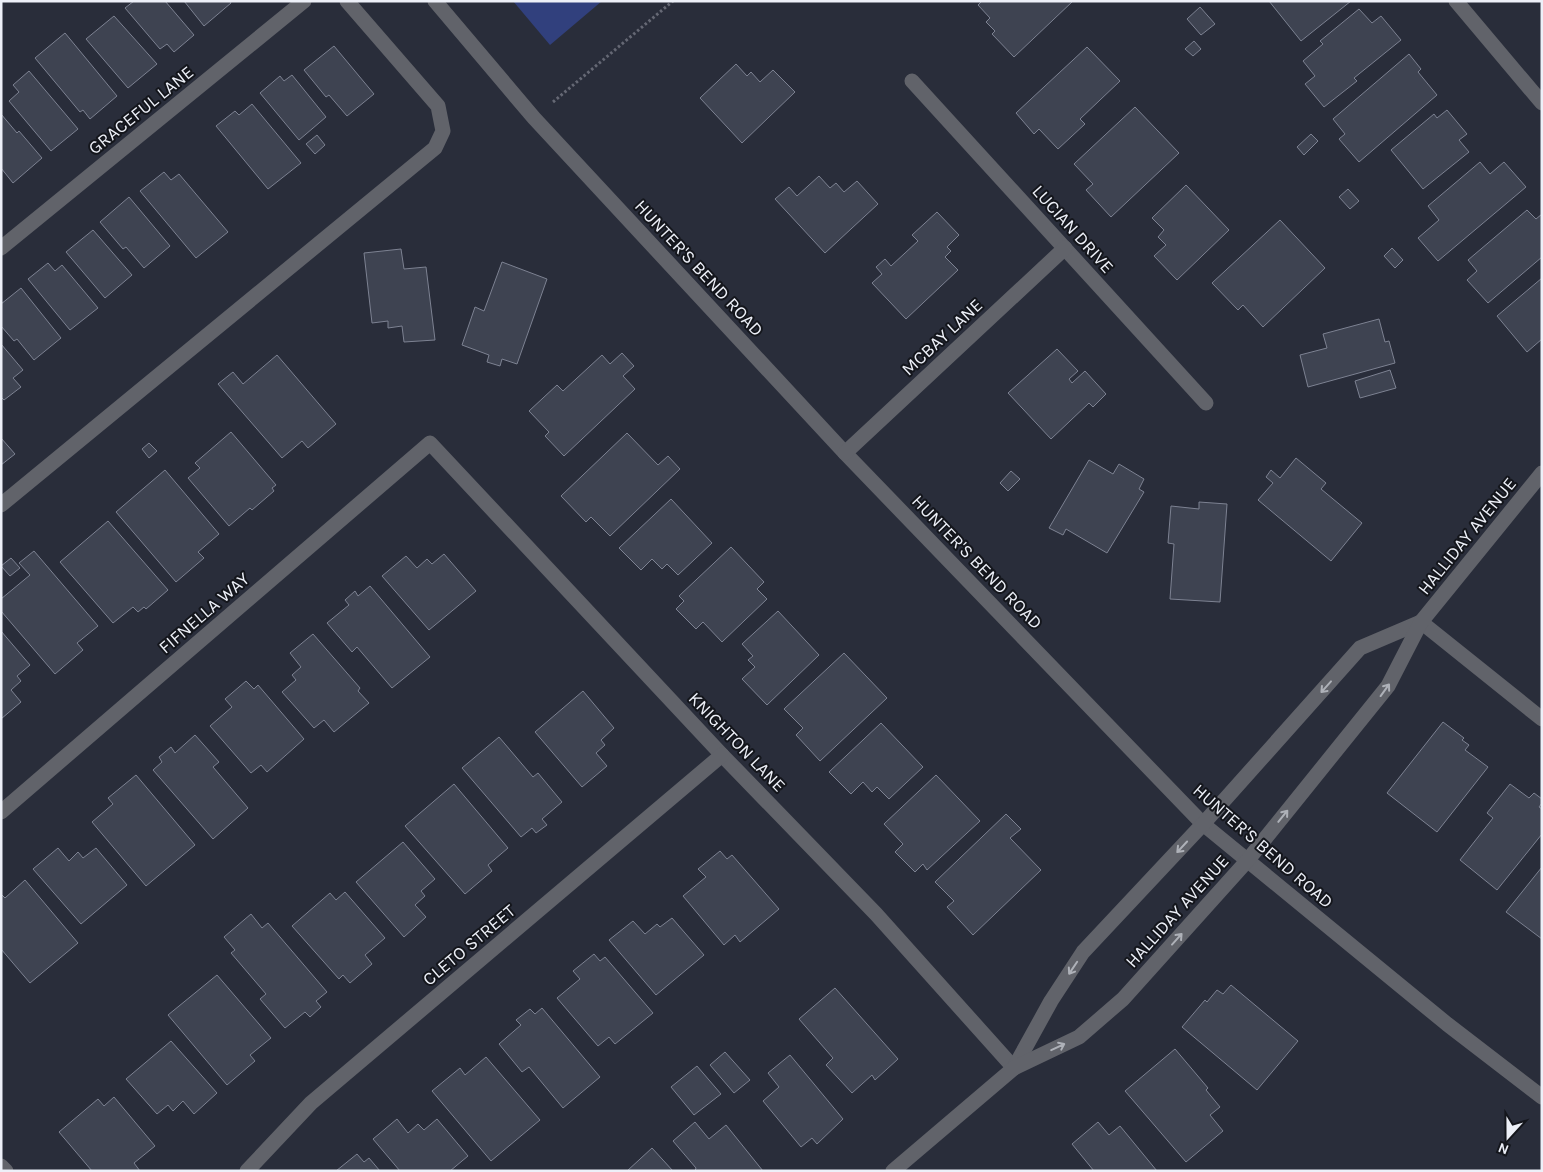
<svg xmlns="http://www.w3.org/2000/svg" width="1543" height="1172" font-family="Karla,sans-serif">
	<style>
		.green { fill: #31407d }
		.building { fill: #3e4351; stroke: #7d8292 }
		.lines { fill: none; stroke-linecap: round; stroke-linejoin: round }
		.path { stroke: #656874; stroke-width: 3; stroke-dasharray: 2.5 2.5; stroke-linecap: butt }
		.minor { stroke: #61636a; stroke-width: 15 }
		.oneway { stroke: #aeb1b8 }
		.labels { text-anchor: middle; stroke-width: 4; stroke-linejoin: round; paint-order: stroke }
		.street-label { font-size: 18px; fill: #edf0f8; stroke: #14161c }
	</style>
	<rect width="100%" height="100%" fill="#292d3a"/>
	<path class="green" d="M513 1H602L550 45Z"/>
	<g class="building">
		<path d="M134 1H165L194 35 174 52 167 44 160 49 125 8Z"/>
		<path d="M184 1H230L231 3 204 26Z"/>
		<path d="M982 1H1073L1014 57 992 34 995 31 986 22 990 18 978 5Z"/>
		<path d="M1269 1H1351L1301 41Z"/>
		<path d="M1200 7 1215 24 1201 35 1187 19Z"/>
		<path d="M1359 9 1372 23 1381 16 1401 40 1354 78 1357 81 1324 107 1305 84 1315 76 1303 61 1323 44 1320 41Z"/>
		<path d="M114 16 157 64 128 88 86 39Z"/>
		<path d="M65 33 117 96 90 119 83 110 80 112 35 58Z"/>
		<path d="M1194 41 1201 49 1193 56 1185 49Z"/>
		<path d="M334 46 374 94 347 116 329 95 326 97 304 70Z"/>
		<path d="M1087 47 1120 81 1080 119 1085 124 1058 149 1039 129 1034 134 1016 113Z"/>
		<path d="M1409 54 1421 69 1418 72 1437 95 1359 162 1339 139 1345 134 1333 119Z"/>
		<path d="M736 64 747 76 751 72 760 82 773 70 795 92 742 143 700 98Z"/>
		<path d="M29 71 78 129 51 151 9 101 19 92 13 85Z"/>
		<path d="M292 75 326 117 299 140 260 93 280 76 284 81Z"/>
		<path d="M252 104 301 163 268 189 216 126 235 111 239 115Z"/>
		<path d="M1135 107 1179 153 1111 217 1086 190 1093 184 1074 164Z"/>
		<path d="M1447 110 1467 134 1459 140 1469 152 1423 189 1391 150 1434 114 1437 118Z"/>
		<path d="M1 114 17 133 19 131 42 158 13 183 1 168Z"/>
		<path d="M1311 134 1318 141 1304 155 1297 147Z"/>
		<path d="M317 135 325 145 315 154 306 144Z"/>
		<path d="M1480 162 1490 174 1504 162 1526 187 1438 261 1418 238 1439 220 1428 206Z"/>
		<path d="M164 172 171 180 179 174 228 232 196 258 140 191Z"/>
		<path d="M819 176 830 188 836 183 844 192 857 181 878 204 825 253 775 199 789 187 797 196Z"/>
		<path d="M1186 185 1229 230 1177 280 1154 256 1166 245 1158 237 1164 230 1152 218Z"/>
		<path d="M1348 189 1359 201 1350 209 1339 197Z"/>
		<path d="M129 197 170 246 144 268 126 247 123 249 100 222Z"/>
		<path d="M1527 210 1536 219 1542 214V257L1488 303 1467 280 1477 271 1468 260Z"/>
		<path d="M937 212 959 235 947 247 951 251 945 257 958 270 906 319 872 283 882 274 876 267 885 259 891 266 918 241 912 235Z"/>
		<path d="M1280 220 1325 268 1263 327 1243 305 1238 310 1212 283Z"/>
		<path d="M93 230 132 275 105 298 66 252Z"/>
		<path d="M1392 248 1403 260 1395 268 1384 256Z"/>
		<path d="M401 249 404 269 426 267 435 340 404 342 402 326 388 328V321L372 323 364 253Z"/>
		<path d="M502 262 547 279 517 364 502 359 500 366 487 362 489 355 462 345 475 307 484 311Z"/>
		<path d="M48 263 55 271 62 265 98 308 70 330 28 279Z"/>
		<path d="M1542 278V339L1527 352 1497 316Z"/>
		<path d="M21 288 61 338 34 360 17 339 14 341 1 326V304Z"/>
		<path d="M1379 319 1385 342 1389 341 1395 363 1308 387 1300 355 1327 348 1323 334Z"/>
		<path d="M1 344 23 370 13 378 21 387 4 400 1 397Z"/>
		<path d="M1057 349 1078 371 1069 379 1072 383 1085 371 1106 394 1093 407 1089 403 1051 439 1008 393Z"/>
		<path d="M622 353 634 366 623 376 635 389 564 456 545 436 549 432 529 411 557 385 563 391 602 355 610 364Z"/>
		<path d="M277 355 336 424 308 448 302 441 282 458 218 384 233 372 243 384Z"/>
		<path d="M1390 370 1396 388 1360 398 1355 381Z"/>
		<path d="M231 432 276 485 272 488 274 491 252 510 250 508 229 526 188 478 200 468 195 463Z"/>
		<path d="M627 433 658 465 668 456 680 469 610 536 591 517 586 522 561 496Z"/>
		<path d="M1 438 15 454 1 465Z"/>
		<path d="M149 443 157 451 149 458 142 449Z"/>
		<path d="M1296 458 1326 483 1321 489 1362 523 1331 561 1258 500 1273 483 1266 477 1271 470 1280 478Z"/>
		<path d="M1089 460 1113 474 1119 464 1144 479 1139 489 1144 492 1107 553 1066 529 1063 535 1049 528Z"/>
		<path d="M165 470 219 534 198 552 204 558 176 582 116 512Z"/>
		<path d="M1011 471 1020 479 1008 491 1000 483Z"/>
		<path d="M671 499 712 543 678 575 667 564 662 569 652 559 641 570 619 548Z"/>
		<path d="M1199 502 1227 504 1220 602 1170 599 1174 544 1168 543 1171 506 1199 509Z"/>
		<path d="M108 521 168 590 146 609 144 607 138 612 133 607 113 623 60 562Z"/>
		<path d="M731 547 764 582 757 589 767 599 722 642 703 622 696 629 676 609 684 601 679 596Z"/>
		<path d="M34 551 98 626 77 643 83 650 55 674 1 611V599L30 575 19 563Z"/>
		<path d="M444 554 476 591 429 630 382 576 406 556 417 568 427 559 432 564Z"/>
		<path d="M11 558 20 568 10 576 1 566Z"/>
		<path d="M370 586 430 657 392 688 357 647 352 652 327 623 349 605 345 600 355 591 358 596Z"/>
		<path d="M778 611 819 655 767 705 742 679 755 667 748 660 753 656 742 644Z"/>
		<path d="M1 631 30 665 17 676 21 681 11 690 21 702 1 719Z"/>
		<path d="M313 634 360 688 358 691 369 703 334 732 324 720 314 728 282 692 296 680 292 675 301 667 290 653Z"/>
		<path d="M844 653 887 698 820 761 796 735 803 728 784 709Z"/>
		<path d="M246 681 254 689 258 685 304 739 267 772 261 765 251 773 210 726 232 707 225 699Z"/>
		<path d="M583 691 614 728 601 740 605 745 596 753 607 766 582 787 535 732Z"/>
		<path d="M1443 722 1464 738 1462 740 1469 745 1465 750 1488 767 1437 832 1387 793Z"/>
		<path d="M881 723 923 767 889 799 877 787 872 792 863 782 851 794 829 772Z"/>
		<path d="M195 735 219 762 213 767 248 808 213 839 153 770 162 762 159 757 171 747 175 753Z"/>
		<path d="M499 737 533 777 538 773 562 802 542 819 547 825 536 833 532 828 521 837 462 768Z"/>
		<path d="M136 775 195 845 146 886 92 822 113 804 108 798Z"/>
		<path d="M936 775 980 821 927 870 923 864 915 872 895 852 903 844 884 824Z"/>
		<path d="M454 784 508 848 488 865 492 871 465 894 405 826Z"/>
		<path d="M1510 784 1529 798 1534 793 1542 799V803L1539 807 1542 809V834L1497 890 1460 860 1493 818 1487 813Z"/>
		<path d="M1006 814 1021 829 1010 838 1041 870 973 935 947 907 954 901 935 882Z"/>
		<path d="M403 842 435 879 421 891 425 896 415 905 426 917 404 937 356 882Z"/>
		<path d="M58 848 69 861 78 852 83 858 96 848 127 885 81 924 33 869Z"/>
		<path d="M720 851 727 859 732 855 779 909 740 942 735 935 724 945 683 896 706 877 698 869Z"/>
		<path d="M1542 867V939L1506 912Z"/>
		<path d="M25 880 78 943 30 983 1 949V894L5 898Z"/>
		<path d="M345 892 385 938 365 955 372 964 350 983 343 975 339 979 292 926 330 893 336 900Z"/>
		<path d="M251 914 262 928 268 923 327 992 316 1001 321 1007 310 1017 305 1012 285 1028 260 999 266 994 231 953 235 950 224 937Z"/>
		<path d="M672 918 704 955 656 995 609 940 633 921 645 934 657 924 660 927Z"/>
		<path d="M594 954 600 961 605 957 653 1013 615 1044 609 1037 598 1046 557 998 580 979 573 971Z"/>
		<path d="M217 975 271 1038 250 1055 255 1061 227 1085 168 1015Z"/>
		<path d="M1231 985 1298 1041 1257 1090 1182 1027 1205 1000 1207 1002 1217 990 1223 994Z"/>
		<path d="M835 988 898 1059 875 1080 872 1075 852 1093 826 1065 833 1058 799 1019Z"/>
		<path d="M542 1008 600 1077 563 1108 529 1067 522 1072 499 1044 521 1025 516 1020 530 1009 535 1014Z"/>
		<path d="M171 1041 217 1093 194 1114 183 1101 173 1111 168 1105 157 1114 126 1079Z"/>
		<path d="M1175 1049 1208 1088 1206 1090 1220 1107 1210 1115 1223 1131 1186 1162 1125 1091Z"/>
		<path d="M725 1052 750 1080 734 1093 710 1065Z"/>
		<path d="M790 1055 843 1119 817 1144 812 1138 801 1147 763 1101 779 1087 768 1073Z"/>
		<path d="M486 1057 540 1120 491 1161 432 1091 460 1068 465 1075Z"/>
		<path d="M697 1066 721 1094 694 1115 671 1087Z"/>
		<path d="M114 1097 155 1146 134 1163 140 1171H92L59 1132 98 1099 104 1106Z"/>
		<path d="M397 1119 408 1133 418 1124 424 1130 437 1119 468 1156 450 1171H400L373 1139Z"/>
		<path d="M695 1122 709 1139 726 1125 763 1171H695L696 1168 673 1141Z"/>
		<path d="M1098 1122 1109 1135 1120 1126 1157 1171H1094L1072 1144Z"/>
		<path d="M652 1148 673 1171H627Z"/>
		<path d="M357 1154 364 1162 369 1158 380 1171H336Z"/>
	</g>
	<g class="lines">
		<path class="path" d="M553 102 673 1"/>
		<g class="minor">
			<path d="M435 1 534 118 845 453 1203 824 1447 1024 1542 1097"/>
			<path d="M1456 1 1542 103"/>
			<path d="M912 81 1206 403"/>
			<path d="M1 248 304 1"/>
			<path d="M845 453 1065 248"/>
			<path d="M1 505 435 148 443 131 438 106 347 1"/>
			<path d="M1421 622 1542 719"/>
			<path d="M1 812 430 443 722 755 876 914 1014 1068"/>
			<path d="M1014 1068 1051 1001 1083 952 1203 824 1360 648 1421 622"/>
			<path d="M1 1166 6 1171"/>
			<path d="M247 1171 311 1103 722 755"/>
			<path d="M893 1171 1014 1068 1079 1037 1123 999 1247 861 1388 686 1421 622 1542 473"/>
		</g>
	</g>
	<defs><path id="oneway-shaft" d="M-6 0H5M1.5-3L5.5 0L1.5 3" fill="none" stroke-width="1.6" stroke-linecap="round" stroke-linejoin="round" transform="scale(1.25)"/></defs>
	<g class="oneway">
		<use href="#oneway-shaft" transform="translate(1326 687) rotate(132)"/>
		<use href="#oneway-shaft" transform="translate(1385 690) rotate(-54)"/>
		<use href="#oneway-shaft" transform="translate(1283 816) rotate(-51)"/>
		<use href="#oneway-shaft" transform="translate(1182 847) rotate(133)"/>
		<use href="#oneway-shaft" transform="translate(1177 939) rotate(-48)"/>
		<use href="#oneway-shaft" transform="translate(1073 968) rotate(124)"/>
		<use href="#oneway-shaft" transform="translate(1058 1047) rotate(-25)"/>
	</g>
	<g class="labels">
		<g class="street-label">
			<text transform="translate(141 110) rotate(-39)" y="6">GRACEFUL LANE</text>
			<text transform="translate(1073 229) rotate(48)" y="6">LUCIAN DRIVE</text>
			<text transform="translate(699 268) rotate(47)" y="6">HUNTER'S BEND ROAD</text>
			<text transform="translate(942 337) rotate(-43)" y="6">MCBAY LANE</text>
			<text transform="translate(1467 536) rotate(-51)" y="6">HALLIDAY AVENUE</text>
			<text transform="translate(977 562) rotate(46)" y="6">HUNTER'S BEND ROAD</text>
			<text transform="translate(204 613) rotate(-41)" y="6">FIFNELLA WAY</text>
			<text transform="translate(737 742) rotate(46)" y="6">KNIGHTON LANE</text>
			<text transform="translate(1263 846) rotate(41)" y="6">HUNTER'S BEND ROAD</text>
			<text transform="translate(1177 911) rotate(-48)" y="6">HALLIDAY AVENUE</text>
			<text transform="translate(469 945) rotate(-40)" y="6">CLETO STREET</text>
		</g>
	</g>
	<rect width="1543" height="1172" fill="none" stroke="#edf0f8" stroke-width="5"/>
	<g transform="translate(1508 1137) rotate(201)" stroke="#14161c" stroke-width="4" paint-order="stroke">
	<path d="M0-4L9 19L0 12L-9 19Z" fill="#edf0f8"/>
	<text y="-8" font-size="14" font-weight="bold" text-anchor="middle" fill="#edf0f8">N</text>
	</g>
</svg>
